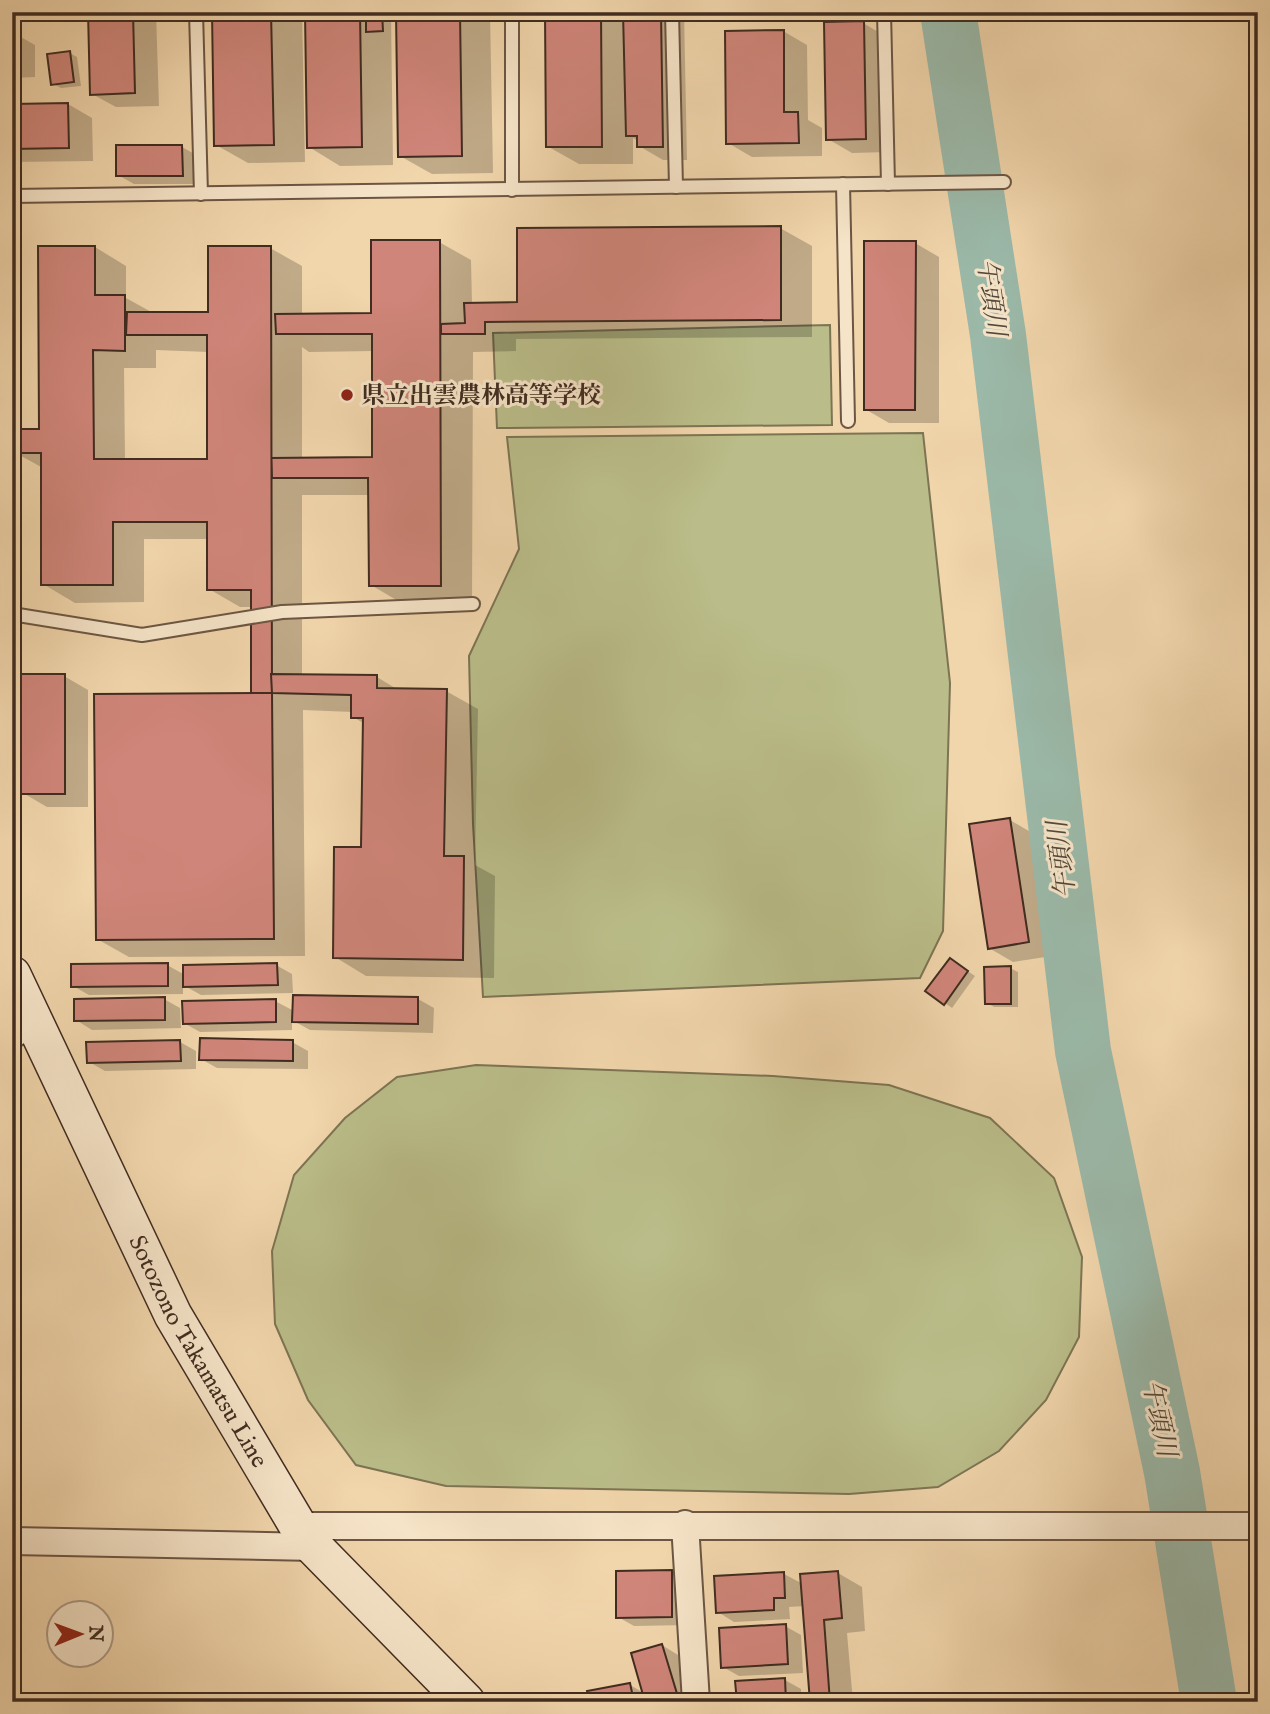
<svg xmlns="http://www.w3.org/2000/svg" width="1270" height="1714" font-family="'IM FELL English','Noto Serif JP',serif">
	<style>
		.green { fill: #babd89; stroke: #7d7454; stroke-width: 2 }
		.shadow { fill: #0003; fill-rule: evenodd }
		.lines { fill: none; stroke-linecap: round; stroke-linejoin: round }
		.river { stroke: #9bb9a9; stroke-width: 56 }
		.building { fill: #cf8579; stroke: #402c20; stroke-width: 2 }
		.service-casing { stroke: #6c5643; stroke-width: 16 }
		.minor-casing { stroke: #6c5643; stroke-width: 30 }
		.secondary-casing { stroke: #402c20; stroke-width: 40 }
		.service { stroke: #f6e4c8; stroke-width: 12 }
		.minor { stroke: #f6e4c8; stroke-width: 26 }
		.secondary { stroke: #f6e4c8; stroke-width: 37 }
		.poi-dot { fill: #8f2418; stroke: #f6e4c8; stroke-width: 2.5 }
		.labels { text-anchor: middle; stroke-width: 6; stroke-linejoin: round; paint-order: stroke }
		.poi-label { font-size: 24px; font-weight: bold; fill: #402c20; stroke: #f6e4c8; text-anchor: start }
		.street-label { font-size: 24px; fill: #402c20; stroke: #f6e4c8 }
		.water-label { font-size: 26px; font-style: italic; fill: #52483b; stroke: #f6e4c8 }
	</style>
	<rect width="100%" height="100%" fill="#f1d5ab"/>
	<filter id="stains"><feTurbulence type="fractalNoise" baseFrequency=".00286" numOctaves="4"/><feColorMatrix values="0 0 0 0 .2 0 0 0 0 .09 0 0 0 0 .02 0 0 0 .5 -.17"/></filter>
	<radialGradient id="worn" r=".72"><stop offset=".6" stop-color="#630" stop-opacity="0"/><stop offset="1" stop-color="#630" stop-opacity=".3"/></radialGradient>
	<g class="green">
		<path d="M830 325 832 425 497 428 493 333Z"/>
		<path d="M923 433 950 683 943 931 920 978 483 997 473 824 469 656 519 549 507 437Z"/>
		<path d="M476 1065 773 1076 889 1085 990 1118 1054 1178 1082 1257 1079 1337 1046 1400 999 1451 938 1487 849 1494 446 1486 356 1465 308 1400 275 1324 272 1251 294 1175 345 1118 397 1077Z"/>
	</g>
	<g class="shadow">
		<path d="M90 12H156L159 106 116 107 92 94Z"/>
		<path d="M214 12H302L305 162 248 163 216 145Z"/>
		<path d="M307 12H391L393 165 340 166 309 147Z"/>
		<path d="M398 12H490L493 173 432 174 400 156Z"/>
		<path d="M546 12H684L687 160H663L639 146 638 141 633 138V164H579L547 146Z"/>
		<path d="M695 12H733V17H704Z"/>
		<path d="M748 12H770V14H752Z"/>
		<path d="M863 23 887 37 889 152 852 153 828 139Z"/>
		<path d="M783 31 807 45 808 120 822 128V156L752 157 728 143Z"/>
		<path d="M12 36H19L35 45V77L12 78Z"/>
		<path d="M70 53 77 57 81 86 61 88 53 84Z"/>
		<path d="M68 104 92 118 93 161 12 162V105Z"/>
		<path d="M182 147 198 156V184H134L118 175Z"/>
		<path d="M780 228 812 246V337L516 339V351L473 352 472 603 403 604 371 585 370 495H302V676L377 677 400 691H446L478 709 475 865 495 876 494 978 366 976 335 957 363 849 365 724 353 717V712L303 710 305 956 129 957 97 939 253 695V607H240L209 589V539H144V602L75 603 43 584V468L14 452 40 431 95 247 126 266V298L155 314H210L270 248 302 266V315H373L439 242 471 260 472 304H519ZM302 347 309 352 374 351V459H302ZM156 350 208 352 209 460 125 461 124 368H156Z"/>
		<path d="M915 243 939 257V423H889L865 409Z"/>
		<path d="M12 676H64L88 690V807H47L23 793V765L12 759Z"/>
		<path d="M1010 820 1034 834 1052 956 1013 962 989 948Z"/>
		<path d="M957 964 975 976 952 1008 945 1003Z"/>
		<path d="M167 965 185 975 276 965 292 974 293 993 201 995 183 985V994L89 995 73 986Z"/>
		<path d="M1010 968 1018 972V1007H994L987 1003Z"/>
		<path d="M164 999 180 1008 181 1028 92 1030 76 1020Z"/>
		<path d="M418 999 434 1008 433 1033 310 1030 292 1020V1030L200 1032 184 1023 275 1001 294 1011Z"/>
		<path d="M180 1042 196 1051V1069L105 1071 89 1062Z"/>
		<path d="M292 1042 308 1051V1069L217 1068 201 1059Z"/>
		<path d="M672 1572 688 1581V1625L634 1626 618 1617Z"/>
		<path d="M838 1573 862 1587 865 1631 847 1633 853 1702H812L804 1606 789 1607 790 1619 734 1622 718 1612 784 1574 803 1584Z"/>
		<path d="M785 1626 801 1635 803 1673 739 1676 723 1667Z"/>
		<path d="M662 1645 678 1655 692 1702H590L630 1685 644 1693Z"/>
		<path d="M785 1680 801 1689V1702H738Z"/>
	</g>
	<g class="lines">
		<path class="river" d="M948 12 998 335 1083 1051 1172 1472 1209 1702"/>
	</g>
	<g class="building">
		<path d="M88 12H133L135 93 90 95Z"/>
		<path d="M212 12H271L274 145 214 146Z"/>
		<path d="M305 12H360L362 147 307 148Z"/>
		<path d="M382 12 383 31 366 32V13Z"/>
		<path d="M396 12H460L462 156 398 157Z"/>
		<path d="M545 12H601L602 147H546Z"/>
		<path d="M623 12H661L663 147H637V136H626Z"/>
		<path d="M864 21 866 139 826 140 824 22Z"/>
		<path d="M784 30V112H798L799 143 726 144 725 31Z"/>
		<path d="M19 34 20 69H12V35Z"/>
		<path d="M70 51 74 82 51 85 47 54Z"/>
		<path d="M68 103 69 148 12 149V104Z"/>
		<path d="M116 145H182L183 176H116Z"/>
		<path d="M781 226V320L485 322V334H441V324L465 323 464 303 517 302V228Z"/>
		<path d="M371 240H440L441 586H369L368 478H272L271 458 372 457V334H276L275 314 371 313Z"/>
		<path d="M864 241H916L915 410H864Z"/>
		<path d="M38 246H95V295H125V351L93 350 94 459H207V335H126L127 312H208V246H271L272 693 251 694V590H207V522H113V585H41V453H13V429H39Z"/>
		<path d="M12 674H65V794H21V757H12Z"/>
		<path d="M271 674 377 675V688L447 689 444 856H464L463 960 333 958 334 847H361L363 718H351V695L272 693Z"/>
		<path d="M272 693 274 939 96 940 94 694Z"/>
		<path d="M1010 818 1029 942 988 949 969 824Z"/>
		<path d="M950 958 968 971 944 1005 925 991Z"/>
		<path d="M168 963V986L71 987V964Z"/>
		<path d="M277 963 278 985 183 987V965Z"/>
		<path d="M1011 966V1004H985L984 967Z"/>
		<path d="M293 995 418 997V1024L292 1022Z"/>
		<path d="M165 997V1020L74 1021V999Z"/>
		<path d="M276 999V1022L183 1024 182 1001Z"/>
		<path d="M200 1038 293 1040V1061L199 1060Z"/>
		<path d="M180 1040 181 1061 87 1063 86 1042Z"/>
		<path d="M672 1570V1617L616 1618V1571Z"/>
		<path d="M838 1571 842 1618 824 1620 830 1702H810L800 1574Z"/>
		<path d="M784 1572 785 1598H774V1610L716 1613 714 1576Z"/>
		<path d="M786 1624 788 1664 721 1668 719 1628Z"/>
		<path d="M662 1644 678 1697 645 1702 631 1653Z"/>
		<path d="M785 1678 786 1702H737L735 1681Z"/>
		<path d="M630 1683 634 1702H589L587 1691Z"/>
	</g>
	<g class="lines">
		<defs>
			<g id="service">
				<path d="M196 12 201 194"/>
				<path d="M512 12V190"/>
				<path d="M672 12 676 187"/>
				<path d="M884 12 888 184"/>
				<path d="M843 184 848 421"/>
				<path d="M12 196 1004 182"/>
				<path d="M12 614 142 635 282 612 473 604"/>
			</g>
			<g id="minor">
				<path d="M12 1035 34 1022"/>
				<path d="M685 1524 696 1702"/>
				<path d="M298 1526H1258"/>
				<path d="M12 1541 314 1547"/>
			</g>
			<g id="secondary">
				<path id="s1" d="M12 975 173 1315 298 1526 314 1547 466 1702"/>
			</g>
		</defs>
		<use href="#service" class="service-casing"/>
		<use href="#minor" class="minor-casing"/>
		<use href="#secondary" class="secondary-casing"/>
		<use href="#service" class="service"/>
		<use href="#minor" class="minor"/>
		<use href="#secondary" class="secondary"/>
	</g>
	<circle class="poi-dot" cx="347" cy="395" r="7"/>
	<g class="labels">
		<g class="poi-label">
			<text x="361" y="403">県立出雲農林高等学校</text>
		</g>
		<g class="street-label">
			<text dy="8" stroke="none"><textPath href="#s1" startOffset="420">Sotozono Takamatsu Line</textPath></text>
		</g>
		<g class="water-label">
			<text transform="translate(992 297) rotate(82)" y="9">午頭川</text>
			<text transform="translate(1061 860) rotate(-97)" y="9">午頭川</text>
			<text transform="translate(1160 1418) rotate(78)" y="9">午頭川</text>
		</g>
	</g>
	<rect width="1270" height="1714" fill="none" stroke="#f1d5ab" stroke-width="42"/>
	<rect x="14" y="14" width="1242" height="1686" fill="none" stroke="#402c20" stroke-width="3.5"/>
	<rect x="21" y="21" width="1228" height="1672" fill="none" stroke="#402c20" stroke-width="2"/>
	<g transform="translate(80 1634) rotate(89)"><circle r="33" fill="#f6e4c8" stroke="#ad9a85" stroke-width="2"/>
	<path d="M0-5L12 26L0 18L-12 26Z" fill="#8f2418"/>
	<text y="-10" font-size="19" font-weight="bold" text-anchor="middle" fill="#402c20">N</text>
	</g>
	<rect width="100%" height="100%" filter="url(#stains)"/>
	<rect width="100%" height="100%" fill="url(#worn)"/>
</svg>
